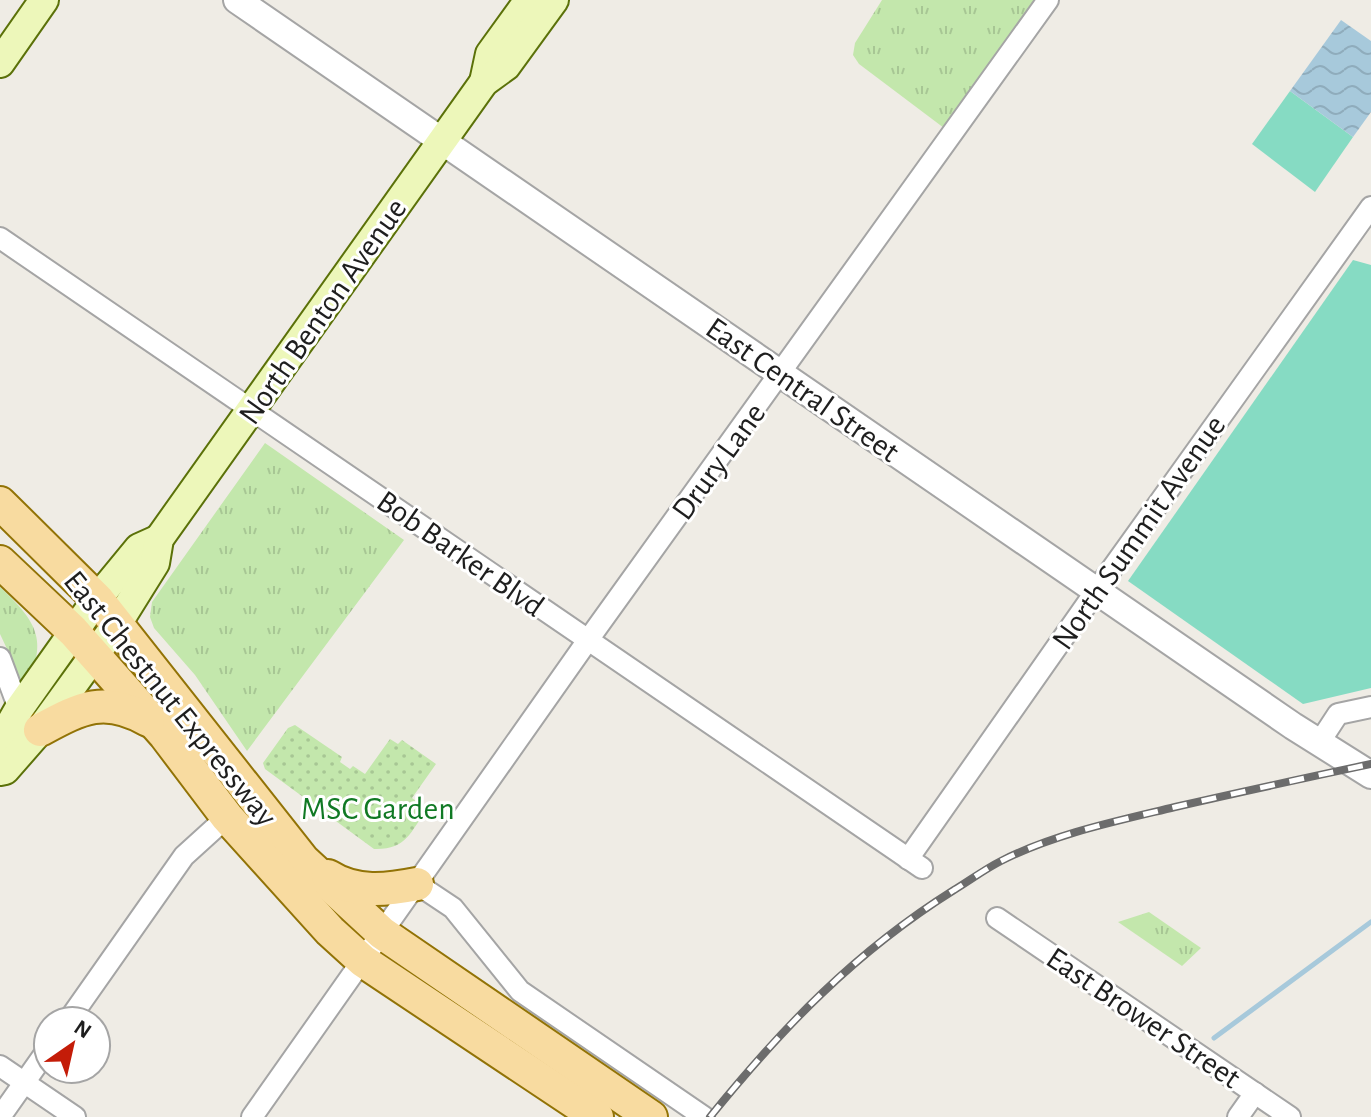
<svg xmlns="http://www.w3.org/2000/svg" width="1371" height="1117" font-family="'Alegreya Sans',sans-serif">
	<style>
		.grass { fill: url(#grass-tufts) }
		.garden { fill: url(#garden-dots) }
		.pitch { fill: #86dbc3 }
		.water { fill: url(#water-waves) }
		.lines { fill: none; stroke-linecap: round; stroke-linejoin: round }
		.stream { stroke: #a7c9db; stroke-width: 5 }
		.minor-casing { stroke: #a5a5a5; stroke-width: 24 }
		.tertiary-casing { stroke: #a5a5a5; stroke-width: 30 }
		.secondary-casing { stroke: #5b7109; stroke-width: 32 }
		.primary-casing { stroke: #927306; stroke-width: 36 }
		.minor { stroke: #fff; stroke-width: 20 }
		.tertiary { stroke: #fff; stroke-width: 26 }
		.secondary { stroke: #edf7ba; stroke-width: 28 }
		.primary { stroke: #f8dba0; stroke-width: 32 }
		.rail-casing { stroke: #6c6c6c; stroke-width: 8 }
		.rail { stroke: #fff; stroke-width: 5; stroke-dasharray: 15; stroke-linecap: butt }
		.labels { text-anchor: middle; stroke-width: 6; stroke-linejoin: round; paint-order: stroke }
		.street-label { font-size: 32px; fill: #1e1e1e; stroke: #fff }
		.park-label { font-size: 32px; fill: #107924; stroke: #fff }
	</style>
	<defs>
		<pattern id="grass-tufts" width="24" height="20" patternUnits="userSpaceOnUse" patternTransform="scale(2)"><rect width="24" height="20" fill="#c3e7ac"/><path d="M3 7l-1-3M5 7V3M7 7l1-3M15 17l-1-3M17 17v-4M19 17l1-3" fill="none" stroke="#a7c694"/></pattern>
		<pattern id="garden-dots" width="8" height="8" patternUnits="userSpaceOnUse" patternTransform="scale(2)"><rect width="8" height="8" fill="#c3e7ac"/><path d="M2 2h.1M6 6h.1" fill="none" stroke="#a7c694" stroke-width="1.8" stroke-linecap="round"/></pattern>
		<pattern id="water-waves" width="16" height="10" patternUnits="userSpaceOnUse" patternTransform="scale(2)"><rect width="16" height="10" fill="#a7c9db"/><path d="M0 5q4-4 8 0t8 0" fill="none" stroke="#8facbc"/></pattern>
	</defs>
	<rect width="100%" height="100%" fill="#efece5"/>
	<g class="grass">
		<path d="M882 0H1034L944 128 859 64 853 55 855 43Z"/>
		<path d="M265 443 404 540 247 751 195 675 154 628 150 617 152 602Z"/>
		<path d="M0 587C35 620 50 640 25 686L13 683 8 651 0 634Z"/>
		<path d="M1149 912 1201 948 1182 966 1118 922Z"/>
	</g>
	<path class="garden" d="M295 725 342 757 340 762 350 769 353 766 365 774 390 739 398 744 402 740 436 764 412 798 427 809C410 833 406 850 374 849L265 769 263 763 288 728Z"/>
	<g class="pitch">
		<path d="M1290 91 1353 137 1315 192 1252 144Z"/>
		<path d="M1353 260 1371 265V688L1303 704 1128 581Z"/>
	</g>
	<path class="water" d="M1341 20 1371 41V112L1353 137 1290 91Z"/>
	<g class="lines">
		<path class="stream" d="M1214 1038 1371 922"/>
		<defs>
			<g id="minor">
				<path d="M0 238 922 868"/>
				<path d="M0 658 19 709"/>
				<path d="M1319 743 1338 714 1371 707"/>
				<path d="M908 859 1096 591 1371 207"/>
				<path d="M417 884 453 908 520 991 704 1117"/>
				<path d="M997 918 1290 1117"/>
				<path d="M68 1021 184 856 227 817"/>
				<path d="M0 1066 75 1117"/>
				<path d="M0 1117 48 1049"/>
				<path d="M252 1117 588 640 1048 0"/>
				<path d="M1238 1117 1255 1093"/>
			</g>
			<path id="tertiary" d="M237 0 1293 726 1371 775"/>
			<g id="secondary">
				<path d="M0 63 44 0"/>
				<path d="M484 82 490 54 529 0"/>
				<path d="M0 742 19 709 97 599 139 548 159 539"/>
				<path d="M0 771 5 770 40 730 117 624 155 563 159 539 484 82 506 66 554 0"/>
			</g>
			<g id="primary">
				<path d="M0 503 97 599 303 860 382 933 651 1117"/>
				<path d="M0 562 73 631 165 735 227 817 330 931 363 961 597 1117"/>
				<path d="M40 730C81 708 104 695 148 720"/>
				<path d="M328 876C356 894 387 890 417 884"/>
			</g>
		</defs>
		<use href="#minor" class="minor-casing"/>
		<use href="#tertiary" class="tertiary-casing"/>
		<use href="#secondary" class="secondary-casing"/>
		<use href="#primary" class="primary-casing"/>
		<use href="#minor" class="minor"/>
		<use href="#tertiary" class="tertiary"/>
		<use href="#secondary" class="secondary"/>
		<use href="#primary" class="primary"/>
		<defs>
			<path id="rail" d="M710 1117C783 1027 855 952 954 890 969 881 985 869 1001 861 1054 834 1117 821 1175 807 1240 792 1305 778 1371 764"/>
		</defs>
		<use href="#rail" class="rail-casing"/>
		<use href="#rail" class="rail"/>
	</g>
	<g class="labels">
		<g class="street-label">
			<text transform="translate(322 311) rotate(-55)" y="11">North Benton Avenue</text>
			<text transform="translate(803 389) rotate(35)" y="11">East Central Street</text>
			<text transform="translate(718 461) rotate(-54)" y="11">Drury Lane</text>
			<text transform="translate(1138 532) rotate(-55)" y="11">North Summit Avenue</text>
			<text transform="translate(461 553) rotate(35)" y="11">Bob Barker Blvd</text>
			<text transform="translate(171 698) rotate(51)" y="11">East Chestnut Expressway</text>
			<text transform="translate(1144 1017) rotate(34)" y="11">East Brower Street</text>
		</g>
		<g class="park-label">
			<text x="378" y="819">MSC Garden</text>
		</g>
	</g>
	<g transform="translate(72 1045) rotate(34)"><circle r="38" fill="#ffffff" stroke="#a5a5a5" stroke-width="2"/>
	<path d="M0-6L14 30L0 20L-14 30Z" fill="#c41c08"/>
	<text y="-12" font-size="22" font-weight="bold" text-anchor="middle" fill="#1e1e1e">N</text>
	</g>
</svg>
